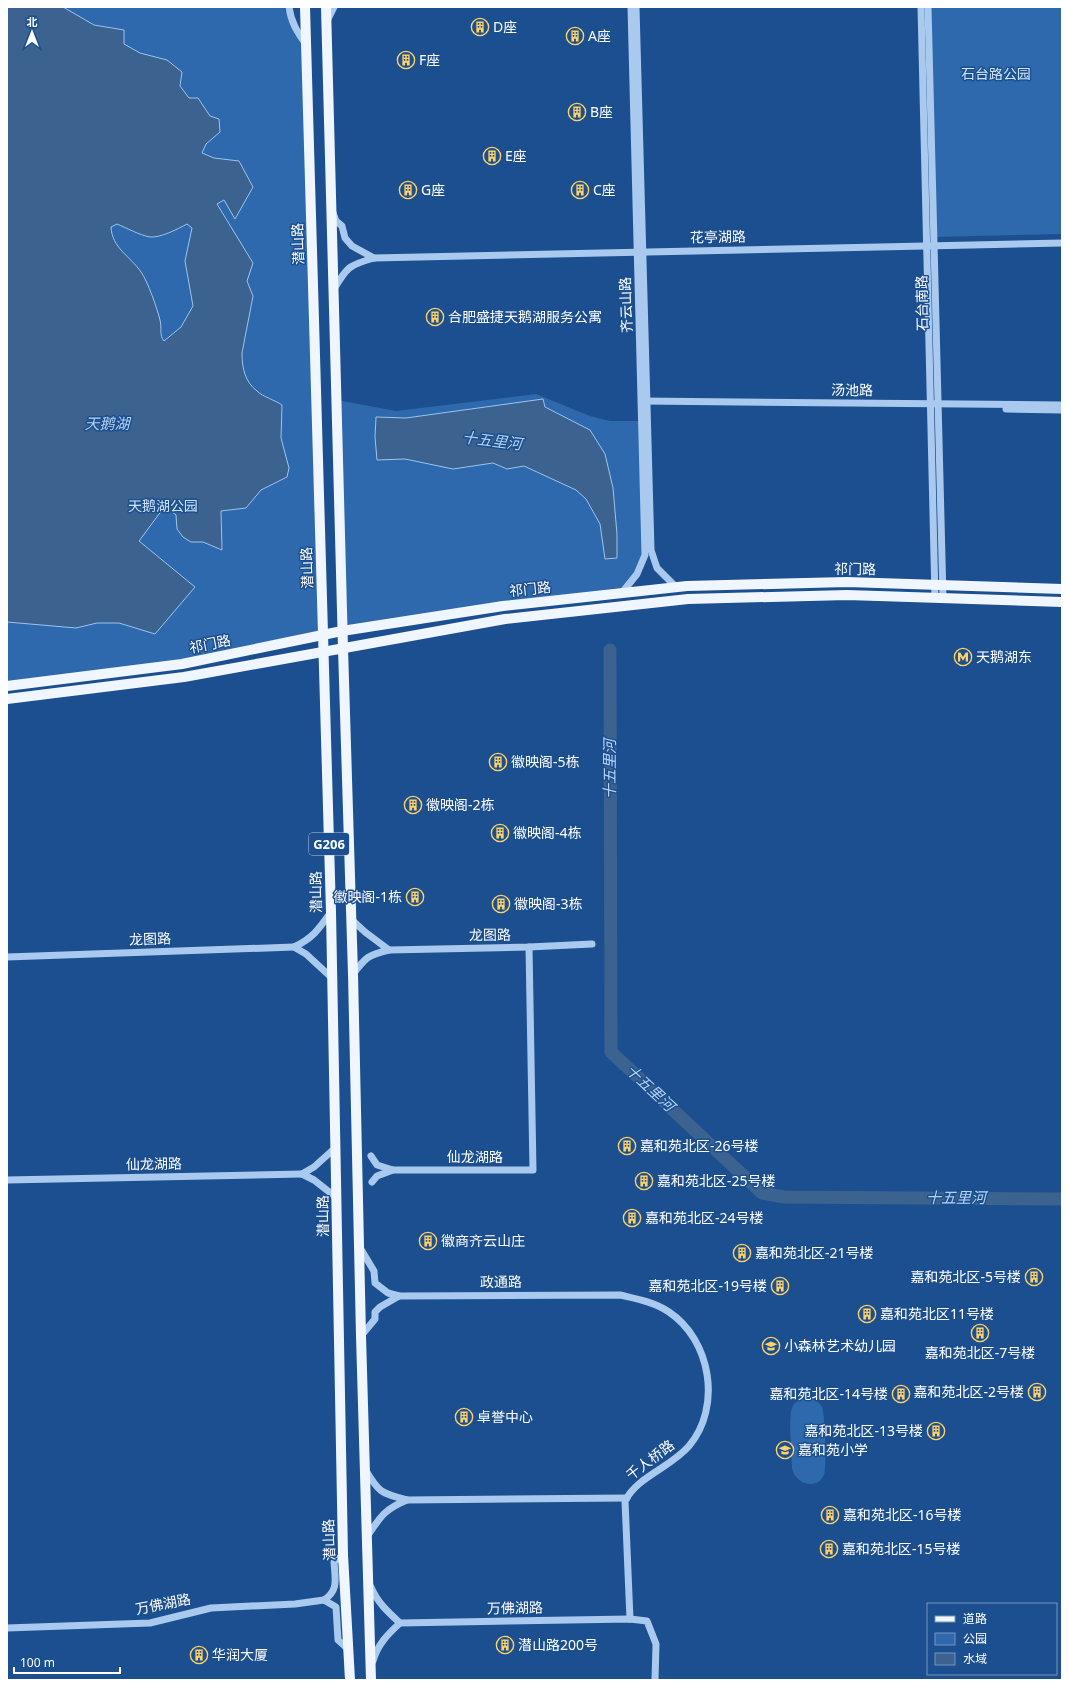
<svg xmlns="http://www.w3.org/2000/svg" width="1069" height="1687" font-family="'Noto Sans','Noto Sans SC',sans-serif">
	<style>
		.green { fill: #2e69ad }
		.water { fill: #3c6290; stroke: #9cc4f0; fill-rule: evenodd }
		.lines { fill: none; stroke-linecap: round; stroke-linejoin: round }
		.river { stroke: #3c6290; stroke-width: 13 }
		.minor { stroke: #a9c9ee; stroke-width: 7 }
		.major { stroke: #f0f6ff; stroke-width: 10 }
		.labels { text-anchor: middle; stroke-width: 3; stroke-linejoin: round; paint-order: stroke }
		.shield { fill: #1b4f8f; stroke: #bbcadd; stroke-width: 1 }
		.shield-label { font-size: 13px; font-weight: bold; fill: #fff }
		.poi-label { font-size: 14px; fill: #fff; stroke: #1b4f8f; text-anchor: start }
		.park-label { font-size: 14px; fill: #cfe3fa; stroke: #1b4f8f }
		.street-label { font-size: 14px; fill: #fff; stroke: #1b4f8f }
		.water-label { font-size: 15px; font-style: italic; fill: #b5d3f5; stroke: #1b4f8f }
	</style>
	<rect width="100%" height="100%" fill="#1b4f8f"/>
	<g class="green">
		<path d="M7 7H284L295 35 306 45 323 636 182 664 7 686Z"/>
		<path d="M928 7H1062V234L934 237Z"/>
		<path d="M536 394 590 416 610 421H642L645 555 621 594 342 631 337 400 396 411Z"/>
		<path d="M806 1398C813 1398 818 1400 822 1407 825 1413 827 1468 824 1475 816 1491 795 1484 792 1468 792 1456 788 1418 792 1408 794 1402 800 1399 806 1398Z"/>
	</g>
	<g class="water">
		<path d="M7 7H63L94 25 124 30V44L140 53 167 60 182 72 180 86 189 98H198L210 116 219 119 220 132 206 144 202 153 214 158 239 161 253 187 235 219 224 200 217 204 253 263 247 281 253 296 242 353C242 368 245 382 257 391 263 397 275 400 282 405L281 438 289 468 287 477 261 490 246 508 221 511 222 550 203 542H191L183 537 177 529 176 515 165 506 139 541 195 587 155 634 119 623H97L76 628 7 622ZM117 224C127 228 139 235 150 237 160 238 178 229 187 224L192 228 185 261 193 306 181 327 164 341C159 335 162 328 160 320 157 308 148 282 141 272 130 256 112 248 111 227Z"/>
		<path d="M543 399 545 407 590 430 605 454 613 488 617 534V558L605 559 600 524 586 499 576 490 524 466 507 469 493 463 453 469 405 459 377 460 375 437 376 417 406 418Z"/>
	</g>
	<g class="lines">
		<path class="river" d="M610 650 611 1052 762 1193 784 1197 1062 1199"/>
		<g class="minor">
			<path d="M289 7C291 22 297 32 306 44"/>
			<path d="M636 7 651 550 657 568 676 587"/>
			<path d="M921 7 935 598"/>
			<path d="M928 7 943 598"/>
			<path d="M327 21 334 7"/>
			<path d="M333 213 336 221 342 226 345 238 352 246 374 258"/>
			<path d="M334 289C347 267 349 265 374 258L1062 243"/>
			<path d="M642 401 1062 405"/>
			<path d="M1006 409 1062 410"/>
			<path d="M621 594 637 574 645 555 631 7"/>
			<path d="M331 912C319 929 313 938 294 947L306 954 332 978"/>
			<path d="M351 919 365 932 389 950C368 955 366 957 353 974"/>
			<path d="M389 950 529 947 592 944"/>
			<path d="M7 957 294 947"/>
			<path d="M334 1149 314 1167 302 1174 314 1180 337 1198"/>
			<path d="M371 1156 377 1165 393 1170 377 1176 372 1182"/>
			<path d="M393 1170H533L529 947"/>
			<path d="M7 1180 302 1174"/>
			<path d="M359 1246 374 1271 375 1283 388 1293 399 1296 380 1307 375 1312V1319L361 1336"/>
			<path d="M399 1296 620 1295C637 1299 654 1302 669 1312 711 1340 722 1407 689 1446 670 1468 638 1476 625 1501L630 1619"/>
			<path d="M365 1469C379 1493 381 1493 407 1500 385 1509 381 1516 368 1535"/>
			<path d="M407 1500 627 1498"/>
			<path d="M343 1555 334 1562C335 1579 339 1590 324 1600L336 1607 338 1640 349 1650"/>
			<path d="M371 1587C377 1602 388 1612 400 1623 387 1635 378 1644 373 1661"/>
			<path d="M400 1623 630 1619 647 1621 656 1644 655 1680"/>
			<path d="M7 1628 150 1623 211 1608 295 1604 324 1600"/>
		</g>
		<g class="major">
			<path d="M305 7 331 912 343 1555 350 1680"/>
			<path d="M326 7 343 648 353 974 361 1336 371 1680"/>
			<path d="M7 686 182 664 342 631 503 606 687 586 847 582 1062 589"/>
			<path d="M7 699 184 677 505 619 688 599 847 595 1062 602"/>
		</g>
	</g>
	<defs>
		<symbol id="building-ring" viewBox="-11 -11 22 22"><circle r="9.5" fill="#1b4f8f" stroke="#ffd166" stroke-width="1.5"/><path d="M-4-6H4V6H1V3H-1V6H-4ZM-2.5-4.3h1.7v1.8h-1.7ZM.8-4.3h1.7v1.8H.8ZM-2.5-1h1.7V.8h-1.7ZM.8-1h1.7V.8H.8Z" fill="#ffd166"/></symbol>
		<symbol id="metro-ring" viewBox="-11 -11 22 22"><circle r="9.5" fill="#1b4f8f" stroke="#ffd166" stroke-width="1.5"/><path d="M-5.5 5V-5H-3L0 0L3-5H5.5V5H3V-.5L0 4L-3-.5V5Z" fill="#ffd166"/></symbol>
		<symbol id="school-ring" viewBox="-11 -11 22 22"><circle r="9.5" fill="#1b4f8f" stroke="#ffd166" stroke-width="1.5"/><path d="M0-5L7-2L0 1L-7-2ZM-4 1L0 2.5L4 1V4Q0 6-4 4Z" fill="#ffd166"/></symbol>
	</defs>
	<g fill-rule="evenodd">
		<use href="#building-ring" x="470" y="17" width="20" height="20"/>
		<use href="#building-ring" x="565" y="26" width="20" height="20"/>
		<use href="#building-ring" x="396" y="50" width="20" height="20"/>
		<use href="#building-ring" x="567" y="102" width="20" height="20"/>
		<use href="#building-ring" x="482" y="146" width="20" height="20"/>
		<use href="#building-ring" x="398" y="180" width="20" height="20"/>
		<use href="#building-ring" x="570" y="180" width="20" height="20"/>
		<use href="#building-ring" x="425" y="307" width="20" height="20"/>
		<use href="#metro-ring" x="953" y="647" width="20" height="20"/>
		<use href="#building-ring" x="488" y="752" width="20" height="20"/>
		<use href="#building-ring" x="403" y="795" width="20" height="20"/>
		<use href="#building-ring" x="490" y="823" width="20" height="20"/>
		<use href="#building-ring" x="405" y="887" width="20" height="20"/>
		<use href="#building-ring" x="491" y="894" width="20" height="20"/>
		<use href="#building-ring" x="617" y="1136" width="20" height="20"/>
		<use href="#building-ring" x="634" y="1171" width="20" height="20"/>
		<use href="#building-ring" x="622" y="1208" width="20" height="20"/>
		<use href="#building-ring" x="418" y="1231" width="20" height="20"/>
		<use href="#building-ring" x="732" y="1243" width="20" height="20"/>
		<use href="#building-ring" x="1024" y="1267" width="20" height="20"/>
		<use href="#building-ring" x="770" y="1276" width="20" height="20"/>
		<use href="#building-ring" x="857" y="1304" width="20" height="20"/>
		<use href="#building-ring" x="970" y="1323" width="20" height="20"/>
		<use href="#school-ring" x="761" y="1336" width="20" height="20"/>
		<use href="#building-ring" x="1027" y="1382" width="20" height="20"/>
		<use href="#building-ring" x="891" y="1384" width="20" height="20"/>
		<use href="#building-ring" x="454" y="1407" width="20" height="20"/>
		<use href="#building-ring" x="926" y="1421" width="20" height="20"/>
		<use href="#school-ring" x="775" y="1440" width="20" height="20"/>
		<use href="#building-ring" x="820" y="1505" width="20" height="20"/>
		<use href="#building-ring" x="819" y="1539" width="20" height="20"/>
		<use href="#building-ring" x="495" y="1635" width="20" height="20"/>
		<use href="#building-ring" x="189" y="1645" width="20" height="20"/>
	</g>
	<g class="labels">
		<rect class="shield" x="309" y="833" width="40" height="22" rx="3"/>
		<g class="shield-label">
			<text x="329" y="849">G206</text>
		</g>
		<g class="poi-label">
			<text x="493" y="32">D座</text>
			<text x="588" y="41">A座</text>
			<text x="419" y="65">F座</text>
			<text x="590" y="117">B座</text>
			<text x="505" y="161">E座</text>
			<text x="421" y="195">G座</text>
			<text x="593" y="195">C座</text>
			<text x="448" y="322">合肥盛捷天鹅湖服务公寓</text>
			<text x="976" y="662">天鹅湖东</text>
			<text x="511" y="767">徽映阁-5栋</text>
			<text x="426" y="810">徽映阁-2栋</text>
			<text x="513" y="838">徽映阁-4栋</text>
			<text x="402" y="902" text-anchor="end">徽映阁-1栋</text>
			<text x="514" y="909">徽映阁-3栋</text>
			<text x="640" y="1151">嘉和苑北区-26号楼</text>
			<text x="657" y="1186">嘉和苑北区-25号楼</text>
			<text x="645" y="1223">嘉和苑北区-24号楼</text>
			<text x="441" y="1246">徽商齐云山庄</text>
			<text x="755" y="1258">嘉和苑北区-21号楼</text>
			<text x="1021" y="1282" text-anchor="end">嘉和苑北区-5号楼</text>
			<text x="767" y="1291" text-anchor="end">嘉和苑北区-19号楼</text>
			<text x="880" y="1319">嘉和苑北区11号楼</text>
			<text x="784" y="1351">小森林艺术幼儿园</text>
			<text x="980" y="1358" text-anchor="middle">嘉和苑北区-7号楼</text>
			<text x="1024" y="1397" text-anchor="end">嘉和苑北区-2号楼</text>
			<text x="888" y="1399" text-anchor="end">嘉和苑北区-14号楼</text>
			<text x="477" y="1422">卓誉中心</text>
			<text x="923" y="1436" text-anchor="end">嘉和苑北区-13号楼</text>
			<text x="798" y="1455">嘉和苑小学</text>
			<text x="843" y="1520">嘉和苑北区-16号楼</text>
			<text x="842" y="1554">嘉和苑北区-15号楼</text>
			<text x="518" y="1650">潜山路200号</text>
			<text x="212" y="1660">华润大厦</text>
		</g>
		<g class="park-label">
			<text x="996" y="79">石台路公园</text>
			<text x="163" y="511">天鹅湖公园</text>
		</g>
		<g class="street-label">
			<text transform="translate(718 237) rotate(-1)" y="5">花亭湖路</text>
			<text transform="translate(298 244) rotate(-92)" y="5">潜山路</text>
			<text transform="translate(922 303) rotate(-91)" y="5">石台南路</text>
			<text transform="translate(626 305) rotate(-92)" y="5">齐云山路</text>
			<text transform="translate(852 390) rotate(1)" y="5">汤池路</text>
			<text transform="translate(307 568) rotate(-92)" y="5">潜山路</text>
			<text transform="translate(855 569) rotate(1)" y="5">祁门路</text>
			<text transform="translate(530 589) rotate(-6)" y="5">祁门路</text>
			<text transform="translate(210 644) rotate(-11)" y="5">祁门路</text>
			<text transform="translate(316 892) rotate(-91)" y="5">潜山路</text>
			<text transform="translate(490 935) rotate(-1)" y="5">龙图路</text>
			<text transform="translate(150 939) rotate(-2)" y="5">龙图路</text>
			<text x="475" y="1162">仙龙湖路</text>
			<text transform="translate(154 1164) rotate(-1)" y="5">仙龙湖路</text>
			<text transform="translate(323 1216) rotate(-91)" y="5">潜山路</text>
			<text transform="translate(501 1282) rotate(-1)" y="5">政通路</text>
			<text transform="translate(650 1460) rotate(-37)" y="5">千人桥路</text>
			<text transform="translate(329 1540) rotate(-92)" y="5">潜山路</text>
			<text transform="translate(163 1604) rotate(-11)" y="5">万佛湖路</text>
			<text transform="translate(515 1608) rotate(-1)" y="5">万佛湖路</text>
		</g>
		<g class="water-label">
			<text x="107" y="429">天鹅湖</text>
			<text transform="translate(492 441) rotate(7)" y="5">十五里河</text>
			<text transform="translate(610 769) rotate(-90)" y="5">十五里河</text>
			<text transform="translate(650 1088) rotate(43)" y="5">十五里河</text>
			<text x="956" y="1203">十五里河</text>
		</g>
	</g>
	<rect width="1069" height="1687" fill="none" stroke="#ffffff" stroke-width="16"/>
	<rect x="927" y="1603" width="130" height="72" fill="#1b4f8f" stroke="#7695bc"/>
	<rect x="935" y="1616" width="20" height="6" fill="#f0f6ff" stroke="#7695bc"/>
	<text x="963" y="1623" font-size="12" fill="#ffffff">道路</text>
	<rect x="935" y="1633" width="20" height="12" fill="#2e69ad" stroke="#7695bc"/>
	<text x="963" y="1643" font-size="12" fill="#ffffff">公园</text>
	<rect x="935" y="1653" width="20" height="12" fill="#3c6290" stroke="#7695bc"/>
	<text x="963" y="1663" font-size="12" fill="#ffffff">水域</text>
	<g transform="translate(32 32)" stroke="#1b4f8f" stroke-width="3" paint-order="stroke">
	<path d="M0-3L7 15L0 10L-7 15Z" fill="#ffffff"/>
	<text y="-6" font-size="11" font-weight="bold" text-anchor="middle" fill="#ffffff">北</text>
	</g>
	<path d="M14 1667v6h106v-6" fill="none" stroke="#ffffff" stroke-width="2"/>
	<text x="20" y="1667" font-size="12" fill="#ffffff" stroke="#1b4f8f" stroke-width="3" paint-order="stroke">100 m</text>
</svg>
